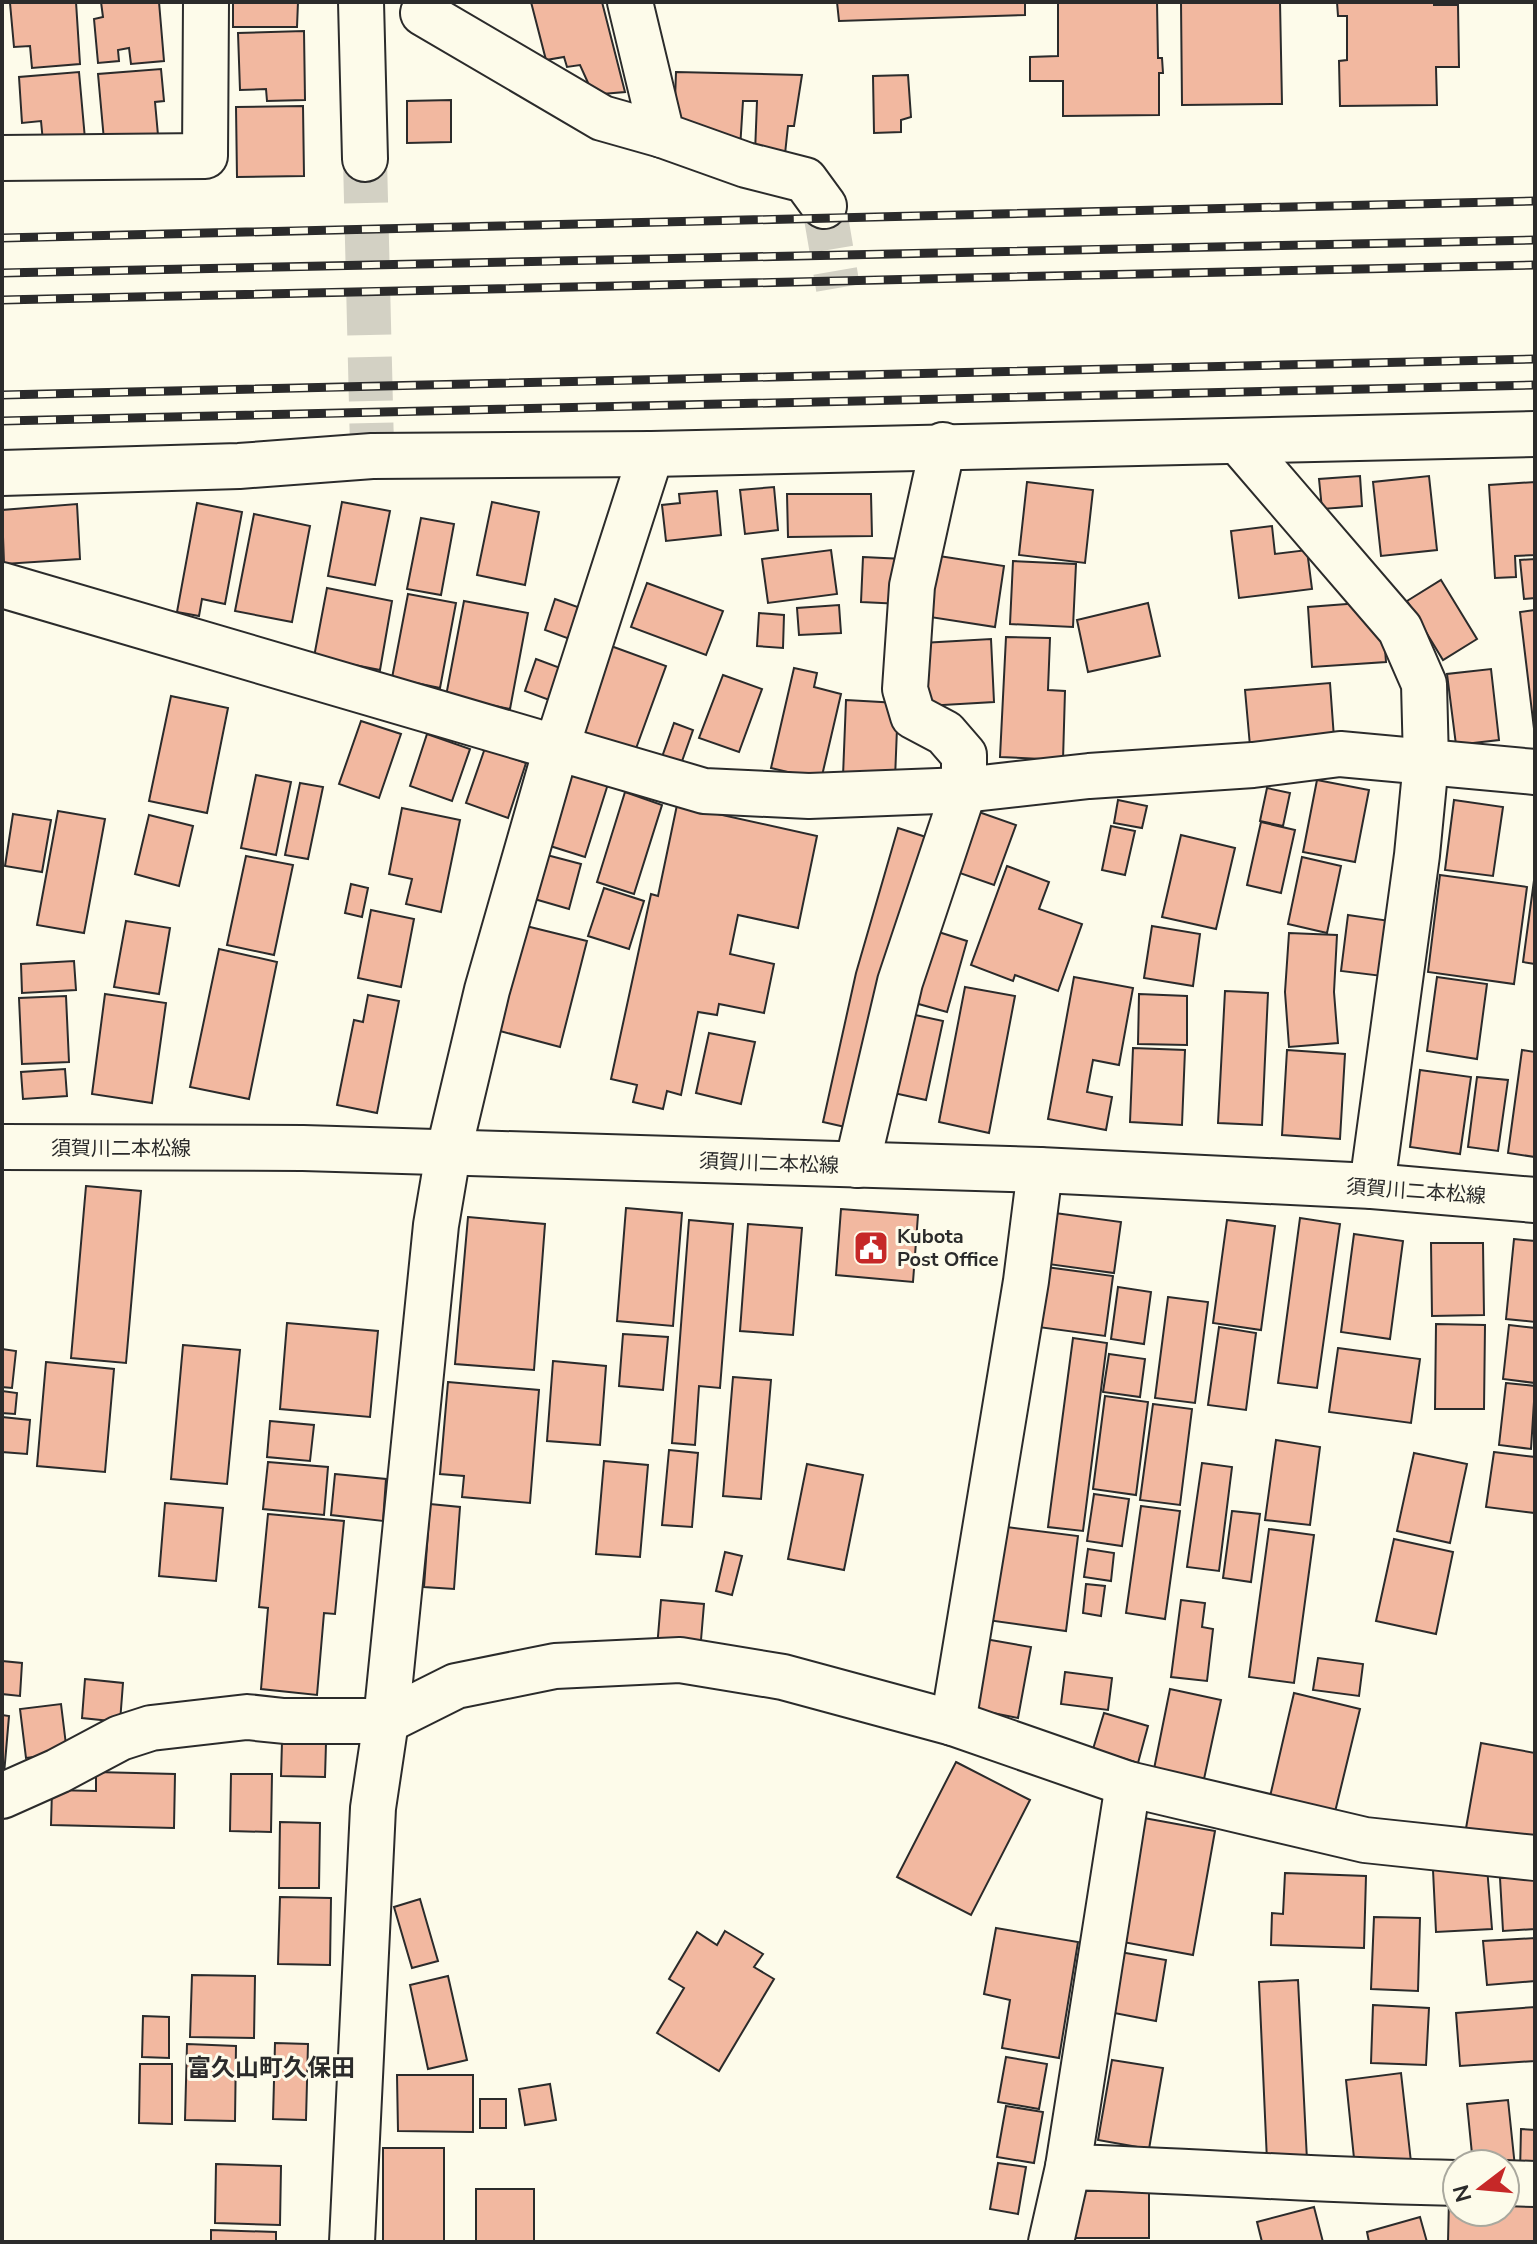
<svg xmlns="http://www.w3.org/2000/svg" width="1537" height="2244" font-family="'Nunito Sans','Noto Sans JP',sans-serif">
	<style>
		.building { fill: #f2b8a0; stroke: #2b2b2b; stroke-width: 2 }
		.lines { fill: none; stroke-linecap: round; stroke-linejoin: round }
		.minor-tunnel { stroke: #d3d1c4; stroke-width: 44; stroke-dasharray: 44 22; stroke-linecap: butt }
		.minor-casing { stroke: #2b2b2b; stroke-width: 48 }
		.major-casing { stroke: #2b2b2b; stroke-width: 48 }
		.minor { stroke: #fdfbea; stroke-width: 44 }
		.major { stroke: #fdfbea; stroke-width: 44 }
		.rail-casing { stroke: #2b2b2b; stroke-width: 9 }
		.rail { stroke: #fdfbea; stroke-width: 6; stroke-dasharray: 18; stroke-linecap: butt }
		.labels { text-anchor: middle; stroke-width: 6; stroke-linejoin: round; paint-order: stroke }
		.street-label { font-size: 20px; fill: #2b2b2b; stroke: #fdfbea }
		.poi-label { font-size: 20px; font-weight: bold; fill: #2b2b2b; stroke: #fdfbea; text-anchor: start }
		.quarter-label { font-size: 24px; font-weight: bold; fill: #2b2b2b; stroke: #fdfbea }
	</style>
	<rect width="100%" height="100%" fill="#fdfbea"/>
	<g class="building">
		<path d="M29 2H76L80 64 32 68 30 46 14 47 10 3Z"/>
		<path d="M101 2H159L164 61 131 64 129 48 118 50 119 61 98 63 94 19 103 17Z"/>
		<path d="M233 2H298L297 27H233Z"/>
		<path d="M531 2H602L625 92 602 94 589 85 580 65 567 67 564 57 546 60Z"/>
		<path d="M837 2H1025V15L839 21Z"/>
		<path d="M1058 2H1157L1158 58H1162L1163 73H1159V115L1063 116V81H1030V57L1058 56Z"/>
		<path d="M1181 2H1280L1282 104 1182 105Z"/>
		<path d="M1337 2H1434V5H1458L1459 67H1436L1437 105 1340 106 1339 61 1347 60V16H1338Z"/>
		<path d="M304 31 305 100 267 101 266 89 240 90 238 33Z"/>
		<path d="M161 69 164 101 155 102 158 135 104 140 98 74Z"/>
		<path d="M79 72 85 139 43 142 41 121 22 123 19 77Z"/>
		<path d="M676 72 802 75 794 126H788L785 154 755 153 757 101H743L740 149 682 127 675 100Z"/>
		<path d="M908 75 911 117 901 120V132L874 133 873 76Z"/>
		<path d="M451 100V142L407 143V101Z"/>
		<path d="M303 106 304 176 237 177 236 107Z"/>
		<path d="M1360 476 1362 506 1322 509 1319 479Z"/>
		<path d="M1429 476 1437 550 1381 556 1373 482Z"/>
		<path d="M1027 482 1093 490 1085 563 1019 555Z"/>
		<path d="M1535 482V555L1515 556 1516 577 1495 578 1489 485Z"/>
		<path d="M774 487 778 530 745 534 740 490Z"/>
		<path d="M717 491 721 535 666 541 662 505 680 503 679 494Z"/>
		<path d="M787 494H871L872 536 788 537Z"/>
		<path d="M342 502 390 511 375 585 328 576Z"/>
		<path d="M492 502 539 512 525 585 477 575Z"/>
		<path d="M197 503 242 512 225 604 202 599 199 616 177 612Z"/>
		<path d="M77 504 80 559 4 564 2 510Z"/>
		<path d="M254 514 310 526 292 622 235 611Z"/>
		<path d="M421 518 454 524 441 595 407 589Z"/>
		<path d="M1272 526 1275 554 1307 550 1312 589 1239 598 1231 531Z"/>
		<path d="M831 550 837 594 768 603 762 559Z"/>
		<path d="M939 556 1004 566 995 627 930 617Z"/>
		<path d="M863 557 904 559 902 604 861 602Z"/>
		<path d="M1535 559V598L1524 599 1520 560Z"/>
		<path d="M1013 561 1076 564 1073 627 1010 624Z"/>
		<path d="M1441 580 1477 639 1443 660 1407 601Z"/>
		<path d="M647 583 723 611 706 655 631 627Z"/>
		<path d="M327 588 392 601 380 670 314 657Z"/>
		<path d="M408 594 456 603 440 688 392 678Z"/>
		<path d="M555 599 589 611 578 642 545 630Z"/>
		<path d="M464 601 528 613 510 709 446 696Z"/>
		<path d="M1148 603 1160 656 1088 672 1077 620Z"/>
		<path d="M1360 603 1384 635 1386 662 1312 667 1308 607Z"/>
		<path d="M839 605 841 633 799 635 797 608Z"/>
		<path d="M1535 610V737L1520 612Z"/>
		<path d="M759 613 784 615 783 648 757 646Z"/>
		<path d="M1006 637 1050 638 1048 690 1065 691 1063 760 1000 757Z"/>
		<path d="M991 639 994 702 926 706 922 643Z"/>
		<path d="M611 646 666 666 634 754 579 733Z"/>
		<path d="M536 659 563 669 552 701 525 691Z"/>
		<path d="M794 668 817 673 814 687 841 694 821 780 771 768Z"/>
		<path d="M1491 669 1499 740 1456 745 1447 674Z"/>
		<path d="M723 675 762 689 739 752 699 738Z"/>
		<path d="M1330 683 1334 738 1250 746 1245 690Z"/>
		<path d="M171 696 228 708 207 813 149 801Z"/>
		<path d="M846 700 898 703 895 779 843 776Z"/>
		<path d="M361 721 401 734 379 798 339 784Z"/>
		<path d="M674 723 693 730 681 764 662 757Z"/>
		<path d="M427 734 470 749 452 801 410 786Z"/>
		<path d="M485 748 526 763 508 818 466 803Z"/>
		<path d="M571 772 608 784 585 857 547 845Z"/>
		<path d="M256 775 291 782 276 855 241 848Z"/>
		<path d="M1317 780 1369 790 1355 862 1303 852Z"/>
		<path d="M300 783 323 787 308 859 285 855Z"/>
		<path d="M1267 788 1290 793 1283 826 1260 821Z"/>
		<path d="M625 792 662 805 634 894 597 882Z"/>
		<path d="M1118 800 1147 806 1142 828 1114 823Z"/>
		<path d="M1454 800 1503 807 1493 876 1445 870Z"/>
		<path d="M677 805 817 836 798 928 738 915 730 954 774 964 764 1013 719 1004 717 1015 698 1012 681 1095 667 1091 663 1109 633 1102 637 1085 611 1079 651 894 658 896Z"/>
		<path d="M402 808 460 820 441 912 406 904 412 879 389 874Z"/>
		<path d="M58 811 105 819 84 933 37 925Z"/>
		<path d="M976 811 1016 825 994 885 954 871Z"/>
		<path d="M13 814 51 820 42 872 5 866Z"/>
		<path d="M149 815 193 826 179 886 135 874Z"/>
		<path d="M1261 822 1295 830 1281 893 1247 885Z"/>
		<path d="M1111 826 1135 831 1125 875 1102 870Z"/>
		<path d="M898 828 929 838 854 1129 823 1122 856 973Z"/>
		<path d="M1181 835 1235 848 1216 929 1162 917Z"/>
		<path d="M543 854 581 864 569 909 531 898Z"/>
		<path d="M246 856 293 865 274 955 227 945Z"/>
		<path d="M1302 857 1341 866 1327 933 1288 924Z"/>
		<path d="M1007 866 1049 882 1039 909 1082 924 1058 991 1015 975 1013 981 971 965Z"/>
		<path d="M1535 873V964L1523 962Z"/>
		<path d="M1440 875 1527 887 1514 984 1428 972Z"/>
		<path d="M351 884 368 888 362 917 345 913Z"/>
		<path d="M604 888 644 901 629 949 588 936Z"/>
		<path d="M371 910 414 919 401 987 358 978Z"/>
		<path d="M1348 915 1390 921 1382 976 1341 971Z"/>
		<path d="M126 921 170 928 159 994 114 987Z"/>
		<path d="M526 926 587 941 560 1047 500 1031Z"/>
		<path d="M1152 926 1200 934 1193 986 1144 978Z"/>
		<path d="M929 929 967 941 947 1012 908 1001Z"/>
		<path d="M1289 933 1337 935 1334 992 1338 1043 1289 1047 1285 992Z"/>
		<path d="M219 949 277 962 249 1099 190 1087Z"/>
		<path d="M74 961 76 990 22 993 21 964Z"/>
		<path d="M1074 977 1133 988 1119 1065 1093 1060 1087 1092 1112 1097 1106 1130 1048 1119Z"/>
		<path d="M1437 977 1487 984 1477 1059 1427 1051Z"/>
		<path d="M965 987 1015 996 989 1133 939 1122Z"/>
		<path d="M1225 991 1268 993 1262 1125 1218 1123Z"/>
		<path d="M105 994 166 1003 152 1103 92 1094Z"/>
		<path d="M1139 994 1187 996V1045L1138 1044Z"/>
		<path d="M368 995 399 1001 377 1113 337 1105 354 1020 363 1022Z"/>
		<path d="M66 996 69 1062 22 1064 19 998Z"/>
		<path d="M906 1013 943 1021 926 1100 889 1092Z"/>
		<path d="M709 1033 755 1042 741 1104 696 1093Z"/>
		<path d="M1133 1048 1185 1050 1182 1125 1130 1122Z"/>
		<path d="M1287 1050 1345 1054 1340 1139 1282 1135Z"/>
		<path d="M1522 1050 1535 1052V1157L1508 1153Z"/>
		<path d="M65 1069 67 1096 23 1099 21 1072Z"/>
		<path d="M1420 1070 1471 1077 1460 1154 1410 1147Z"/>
		<path d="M1477 1077 1508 1080 1498 1151 1468 1147Z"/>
		<path d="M86 1186 141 1191 126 1363 71 1358Z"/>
		<path d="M626 1208 682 1213 673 1326 617 1321Z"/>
		<path d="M841 1209 918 1215 913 1282 836 1275Z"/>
		<path d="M1055 1213 1121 1222 1114 1273 1048 1264Z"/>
		<path d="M468 1217 545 1224 534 1370 455 1364Z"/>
		<path d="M1300 1218 1340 1224 1317 1388 1278 1383Z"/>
		<path d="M689 1220 733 1224 720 1388 699 1386 695 1445 672 1443Z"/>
		<path d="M1227 1220 1275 1226 1261 1330 1213 1323Z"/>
		<path d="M748 1224 802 1228 793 1335 740 1331Z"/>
		<path d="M1354 1234 1403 1241 1390 1339 1341 1332Z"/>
		<path d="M1514 1239 1535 1241V1322L1506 1319Z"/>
		<path d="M1431 1243H1483L1484 1315 1432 1316Z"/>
		<path d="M1046 1267 1113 1276 1105 1336 1038 1327Z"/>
		<path d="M1118 1287 1151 1292 1144 1344 1111 1339Z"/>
		<path d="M1168 1297 1208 1302 1195 1403 1155 1398Z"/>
		<path d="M287 1323 378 1331 370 1417 280 1409Z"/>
		<path d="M1436 1324 1485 1325 1484 1409H1435Z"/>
		<path d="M1509 1325 1535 1328V1383L1503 1379Z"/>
		<path d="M1219 1327 1256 1333 1246 1410 1208 1405Z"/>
		<path d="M623 1334 668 1337 663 1390 619 1386Z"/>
		<path d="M1073 1338 1107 1343 1083 1531 1048 1527Z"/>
		<path d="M183 1345 240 1350 227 1484 171 1479Z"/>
		<path d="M1338 1348 1420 1359 1411 1423 1329 1412Z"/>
		<path d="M2 1349 16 1351 12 1388 2 1387Z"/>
		<path d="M1109 1354 1145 1359 1140 1397 1103 1392Z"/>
		<path d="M553 1361 606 1366 600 1445 547 1441Z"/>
		<path d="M46 1362 114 1369 105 1472 37 1466Z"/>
		<path d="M733 1377 771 1380 761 1499 723 1496Z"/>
		<path d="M448 1382 539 1390 530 1503 462 1497 464 1476 440 1474Z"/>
		<path d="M1506 1383 1535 1386 1531 1449 1499 1445Z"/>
		<path d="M2 1391 17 1393 15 1414 2 1413Z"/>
		<path d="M1105 1396 1148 1402 1136 1495 1093 1489Z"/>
		<path d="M1153 1404 1192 1409 1180 1505 1140 1500Z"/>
		<path d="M2 1417 30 1420 27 1454 2 1452Z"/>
		<path d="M270 1421 314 1425 310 1461 267 1457Z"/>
		<path d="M1276 1440 1320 1447 1310 1525 1265 1520Z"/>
		<path d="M669 1450 698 1453 692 1527 662 1525Z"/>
		<path d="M1494 1452 1535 1457V1513L1486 1507Z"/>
		<path d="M1414 1453 1467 1464 1450 1543 1397 1531Z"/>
		<path d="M604 1461 648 1465 640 1557 596 1554Z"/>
		<path d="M268 1462 328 1467 324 1515 263 1509Z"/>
		<path d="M1202 1463 1232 1467 1219 1571 1187 1567Z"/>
		<path d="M807 1464 863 1475 844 1570 788 1559Z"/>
		<path d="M335 1474 386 1479 383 1521 331 1515Z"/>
		<path d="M1094 1494 1129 1499 1122 1546 1087 1541Z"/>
		<path d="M165 1503 223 1508 216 1581 159 1576Z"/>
		<path d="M430 1504 460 1507 454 1589 424 1587Z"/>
		<path d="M1141 1506 1180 1511 1165 1619 1126 1613Z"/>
		<path d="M1232 1511 1260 1514 1251 1582 1223 1578Z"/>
		<path d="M268 1514 344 1521 335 1614 324 1613 317 1695 261 1689 268 1608 259 1607Z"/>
		<path d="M999 1526 1078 1536 1066 1631 987 1620Z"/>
		<path d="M1269 1529 1314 1535 1294 1683 1249 1677Z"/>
		<path d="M1394 1539 1453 1552 1436 1634 1376 1621Z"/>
		<path d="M1088 1549 1114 1553 1111 1581 1084 1577Z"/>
		<path d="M725 1552 742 1556 732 1595 716 1591Z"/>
		<path d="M1086 1584 1105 1586 1101 1616 1083 1613Z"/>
		<path d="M661 1600 704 1604 700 1652 657 1648Z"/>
		<path d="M1181 1600 1205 1603 1202 1627 1213 1629 1207 1681 1171 1677Z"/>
		<path d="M985 1639 1031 1647 1018 1718 973 1709Z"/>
		<path d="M1318 1658 1363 1664 1359 1696 1313 1690Z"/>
		<path d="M2 1661 22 1663 20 1696 2 1694Z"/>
		<path d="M1065 1672 1112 1678 1108 1710 1061 1704Z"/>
		<path d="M85 1679 123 1683 120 1722 82 1718Z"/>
		<path d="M1170 1689 1221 1700 1204 1779 1154 1769Z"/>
		<path d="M1294 1693 1360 1709 1334 1816 1269 1801Z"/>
		<path d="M61 1704 67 1753 26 1758 20 1709Z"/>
		<path d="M1104 1713 1148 1726 1138 1763 1093 1749Z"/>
		<path d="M2 1715 9 1716 3 1786H2Z"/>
		<path d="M282 1742 326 1743 325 1777 281 1776Z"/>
		<path d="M1481 1743 1535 1753V1847L1465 1834Z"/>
		<path d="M956 1762 1030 1800 971 1915 897 1877Z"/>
		<path d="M96 1772 175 1774 174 1828 51 1825 52 1790 96 1791Z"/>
		<path d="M231 1774H272L271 1832 230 1831Z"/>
		<path d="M1144 1818 1215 1831 1193 1955 1123 1942Z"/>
		<path d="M280 1822 320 1823 319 1888H279Z"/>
		<path d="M1487 1867 1492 1929 1436 1932 1433 1870Z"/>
		<path d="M1285 1873 1366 1876 1364 1948 1271 1945 1272 1913 1283 1914Z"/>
		<path d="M1535 1877V1929L1503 1931 1500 1878Z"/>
		<path d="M280 1897 331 1898 330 1965 278 1964Z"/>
		<path d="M420 1899 438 1961 412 1968 394 1907Z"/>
		<path d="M1374 1917 1420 1918 1418 1991 1371 1989Z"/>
		<path d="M996 1928 1078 1942 1059 2058 1002 2048 1010 2000 984 1994Z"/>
		<path d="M725 1931 763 1954 754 1967 774 1979 719 2071 657 2033 684 1988 669 1979 697 1932 717 1945Z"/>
		<path d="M1535 1938V1981L1487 1985 1483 1941Z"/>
		<path d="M1120 1952 1166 1960 1156 2021 1109 2012Z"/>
		<path d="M192 1975 255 1976 254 2038 190 2037Z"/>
		<path d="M448 1976 467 2060 428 2069 410 1985Z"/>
		<path d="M1298 1980 1307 2160 1267 2161 1259 1982Z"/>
		<path d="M1373 2005 1429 2008 1426 2065 1371 2063Z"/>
		<path d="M1535 2007V2061L1460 2066 1456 2013Z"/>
		<path d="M143 2016 169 2017V2058L142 2057Z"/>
		<path d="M275 2043 308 2044 306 2120 273 2119Z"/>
		<path d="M187 2044 236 2046 235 2121 185 2120Z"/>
		<path d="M1006 2057 1047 2064 1039 2109 998 2102Z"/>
		<path d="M1112 2060 1163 2068 1149 2149 1098 2140Z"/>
		<path d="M140 2064H172V2124L139 2123Z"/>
		<path d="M1401 2073 1411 2162 1355 2168 1346 2080Z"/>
		<path d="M397 2075H473V2132L398 2131Z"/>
		<path d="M550 2084 556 2120 525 2125 519 2089Z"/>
		<rect x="480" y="2099" width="26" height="29"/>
		<path d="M1508 2100 1515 2167 1505 2164H1473L1467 2104Z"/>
		<path d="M1006 2106 1043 2112 1034 2163 997 2157Z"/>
		<path d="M1521 2129 1535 2130V2172H1520Z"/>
		<rect x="383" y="2148" width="61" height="94"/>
		<path d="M998 2163 1026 2167 1018 2214 990 2209Z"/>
		<path d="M216 2164 281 2166 280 2225 215 2223Z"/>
		<rect x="476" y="2189" width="58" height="53"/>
		<path d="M1066 2191H1149V2238H1067Z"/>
		<path d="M1449 2198H1457V2212H1505V2199H1535V2242H1448Z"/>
		<path d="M1314 2207 1323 2242H1262L1257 2222Z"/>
		<path d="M1420 2217 1427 2242H1369L1367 2232Z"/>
		<path d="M211 2230 276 2232V2242H211Z"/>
	</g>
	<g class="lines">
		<g class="minor-tunnel">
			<path d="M365 159 372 447"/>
			<path d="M824 206 838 288"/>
		</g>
		<defs>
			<g id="minor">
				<path d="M361 2 365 159"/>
				<path d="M630 2 662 135 746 165 805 180 824 206"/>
				<path d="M423 13 602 118 662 135"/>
				<path d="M2 158 205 156 206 2"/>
				<path d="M1239 442 1400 629 1424 684 1426 762 1417 855 1372 1186"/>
				<path d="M2 473 239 466 372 456 651 454 1535 434"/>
				<path d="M2 585 704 791 809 796 964 790 1089 776 1253 765 1340 754 1535 772"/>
				<path d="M857 1165 900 982 964 790V755L945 733 913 716 905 689 912 586 943 445"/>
				<path d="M953 1723 1026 1281 1040 1170"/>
				<path d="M2 1796 58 1771 120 1738 151 1728 247 1717 284 1721H386L456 1686 555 1666 680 1660 783 1677 953 1723 1128 1784 1365 1840 1535 1858"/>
				<path d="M1068 2167C1198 2171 1327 2181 1457 2183"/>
				<path d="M1505 2183 1535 2184"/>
				<path d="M352 2242 373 1808 386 1721 436 1225 448 1154 487 990 556 749 651 454"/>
				<path d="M1051 2242 1068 2167 1128 1784"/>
			</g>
			<path id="major" d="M2 1147 303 1148 1040 1170 1372 1186 1535 1200"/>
		</defs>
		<use href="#minor" class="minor-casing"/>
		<use href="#major" class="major-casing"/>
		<use href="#minor" class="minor"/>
		<use href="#major" class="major"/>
		<defs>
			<g id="rail">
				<path d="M2 238 1535 201"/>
				<path d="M2 273 1535 240"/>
				<path d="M2 300 1535 265"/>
				<path d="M2 395 1535 359"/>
				<path d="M2 421 1535 385"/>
			</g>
		</defs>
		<use href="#rail" class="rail-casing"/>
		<use href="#rail" class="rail"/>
	</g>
	<defs>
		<symbol id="civic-square" viewBox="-11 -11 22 22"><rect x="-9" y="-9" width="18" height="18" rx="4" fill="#c62828" stroke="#fdfbea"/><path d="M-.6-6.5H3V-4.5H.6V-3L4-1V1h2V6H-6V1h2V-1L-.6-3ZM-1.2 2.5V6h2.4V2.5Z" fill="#fff"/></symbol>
	</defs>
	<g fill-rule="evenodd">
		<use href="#civic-square" x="851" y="1228" width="40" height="40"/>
	</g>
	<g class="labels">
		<g class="street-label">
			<text x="121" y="1155">須賀川二本松線</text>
			<text transform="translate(769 1163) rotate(2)" y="7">須賀川二本松線</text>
			<text transform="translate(1416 1191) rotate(4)" y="7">須賀川二本松線</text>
		</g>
		<g class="poi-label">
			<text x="897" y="1243">Kubota<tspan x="897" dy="23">Post Office</tspan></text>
		</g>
		<g class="quarter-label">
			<text x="271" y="2076">富久山町久保田</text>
		</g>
	</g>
	<rect width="1537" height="2244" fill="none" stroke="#2b2b2b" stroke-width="8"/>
	<g transform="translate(1481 2188) rotate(254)"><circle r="38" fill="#fdfbea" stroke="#a9a89e" stroke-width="2"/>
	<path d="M0-6L14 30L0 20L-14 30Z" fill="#c62828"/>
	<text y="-12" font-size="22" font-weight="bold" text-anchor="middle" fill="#2b2b2b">N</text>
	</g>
</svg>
